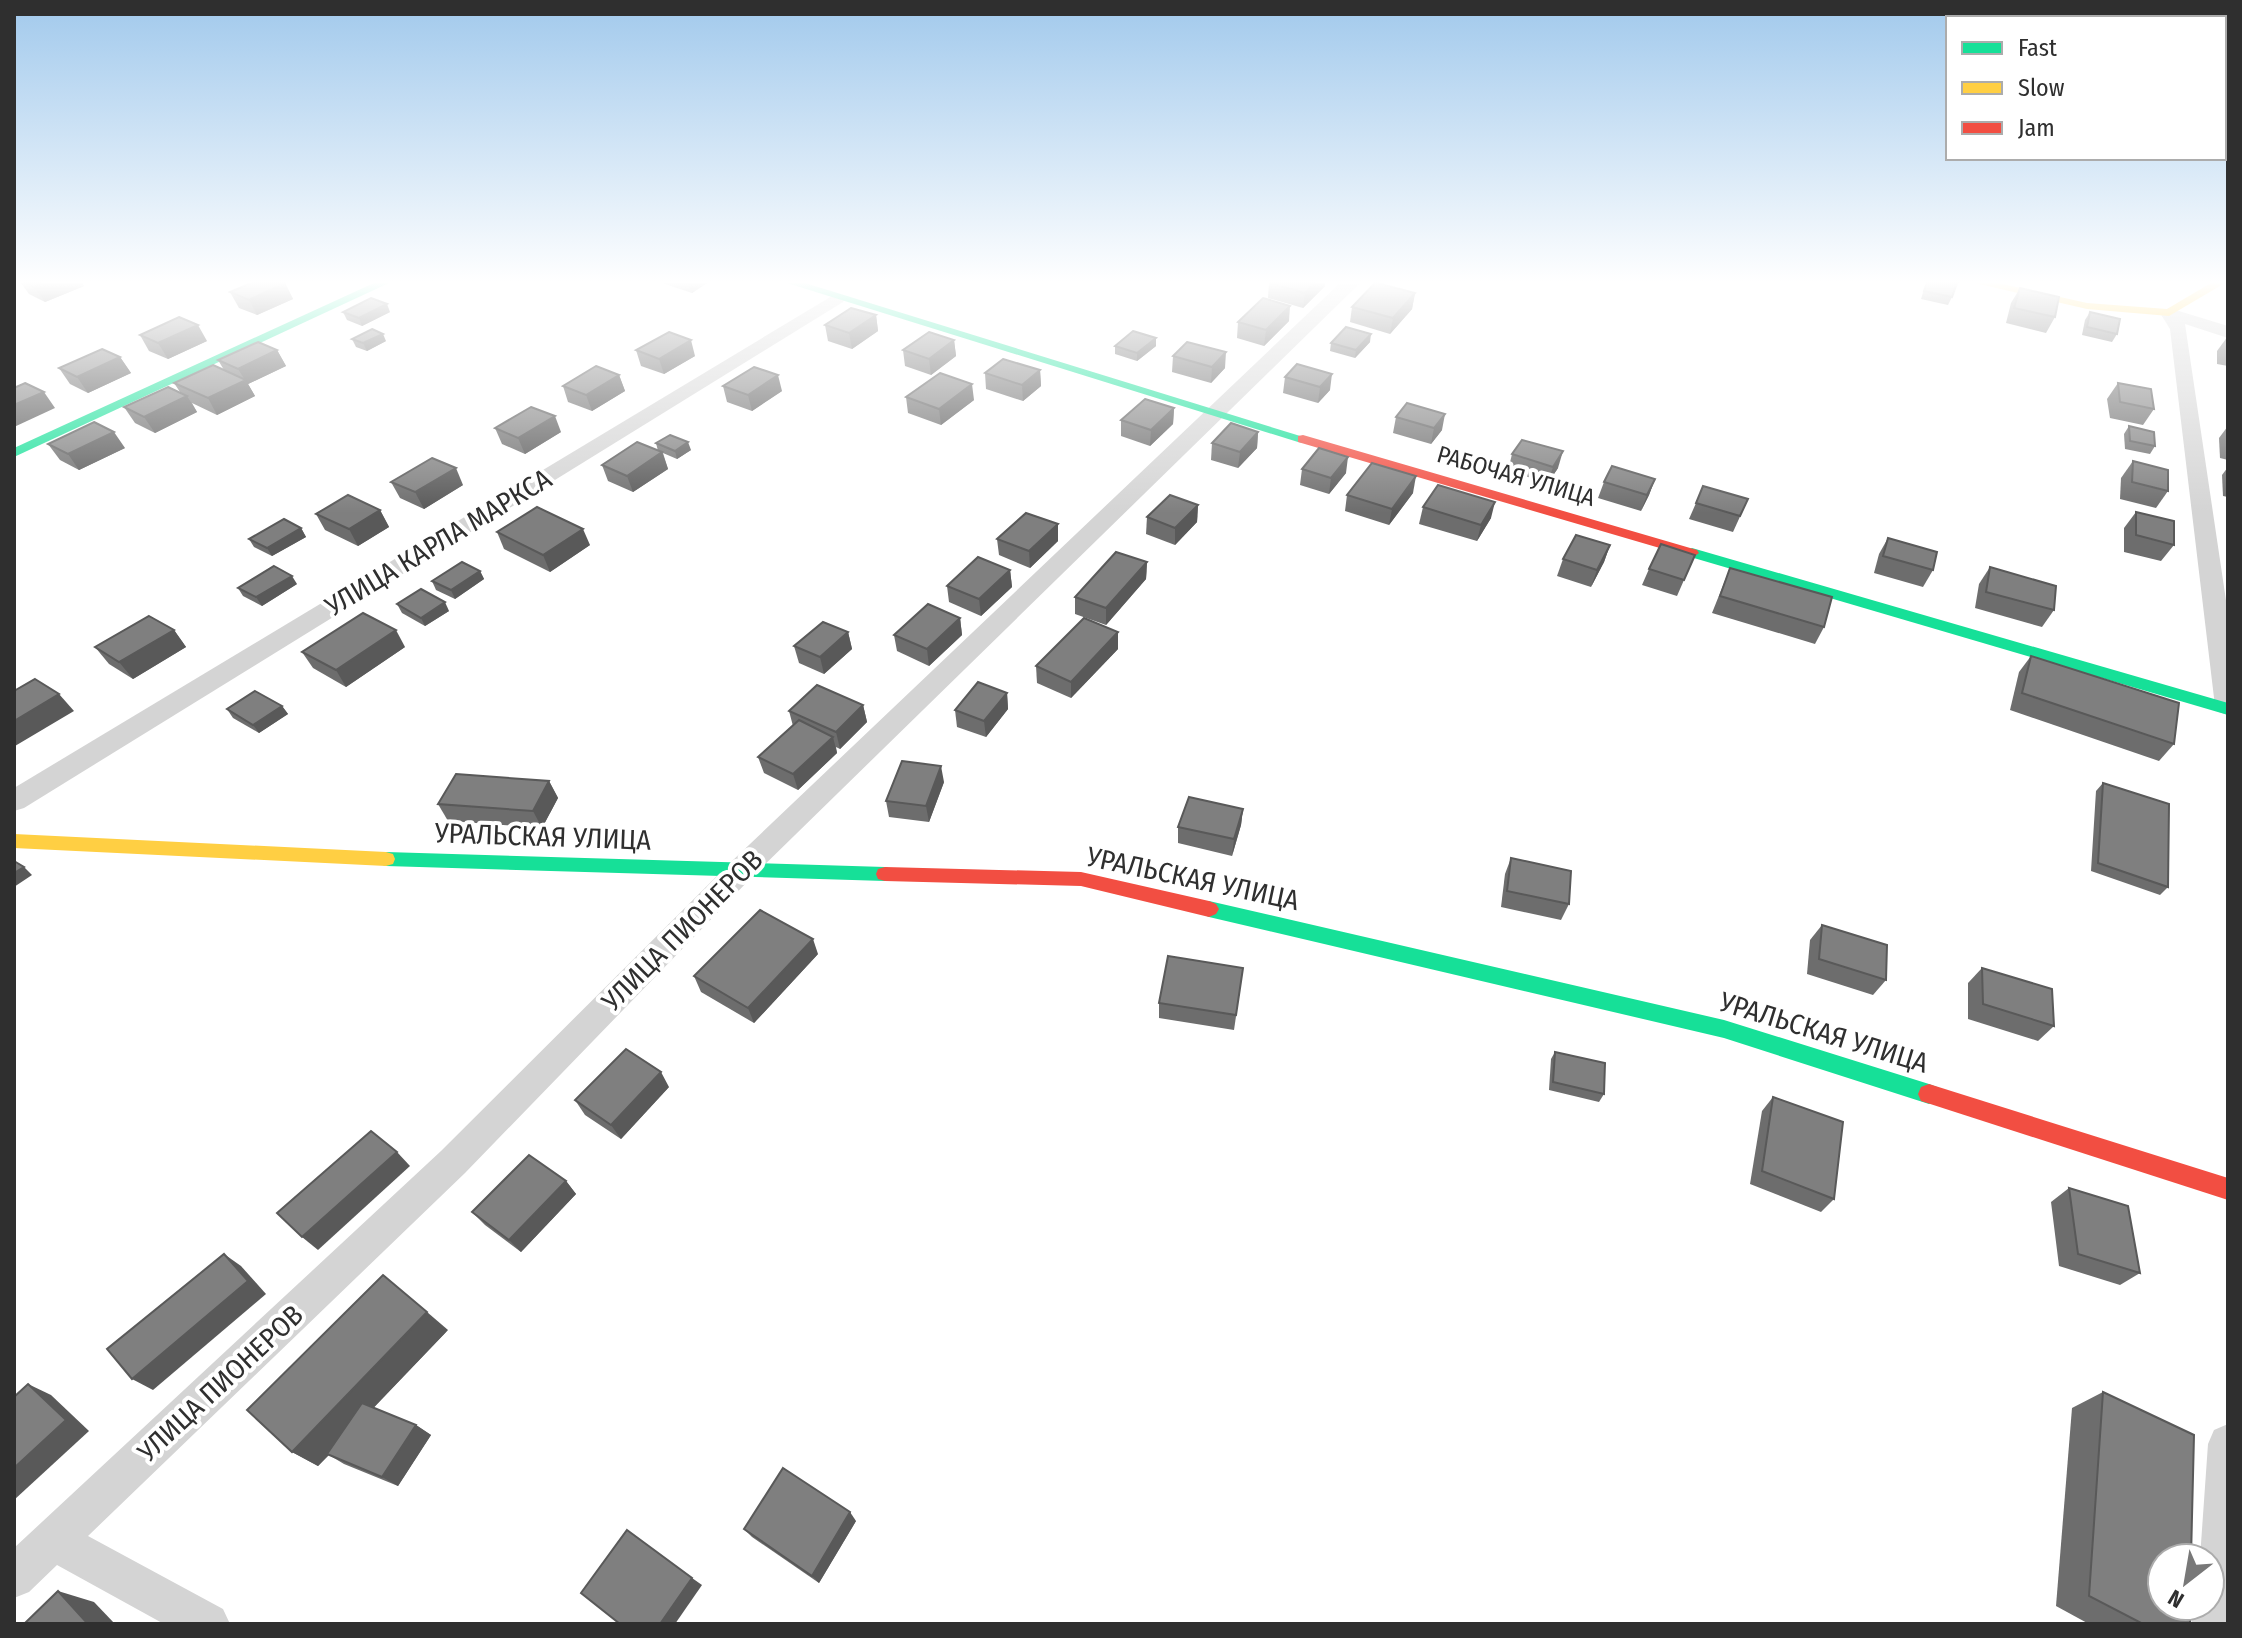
<svg xmlns="http://www.w3.org/2000/svg" width="2242" height="1638" font-family="'Fira Sans Condensed',sans-serif">
	<style>
		.lines { fill: none; stroke-linecap: round; stroke-linejoin: round }
		.street { fill: #d4d4d4; fill-rule: evenodd }
		.fast { fill: #16e098; fill-rule: evenodd }
		.slow { fill: #ffcf43; fill-rule: evenodd }
		.jam { fill: #f24e42; fill-rule: evenodd }
		.wall { fill: #6d6d6d }
		.shaded-wall { fill: #595959 }
		.building { fill: #7f7f7f; stroke: #595959; stroke-width: 2 }
		.labels { text-anchor: middle; stroke-width: 8; stroke-linejoin: round; paint-order: stroke }
		.far-street-label { font-size: 24px; fill: #2f2f2f; stroke: #fff }
		.street-label { font-size: 28px; fill: #2f2f2f; stroke: #fff }
	</style>
	<rect width="100%" height="100%" fill="#fff"/>
	<g class="lines">
		<g class="street">
			<path d="M1340 283H1360L751 878 465 1173 88 1536 223 1609 230 1624H164L57 1565 29 1592 14 1598V1548L441 1151 731 862Z"/>
			<path d="M837 293 846 298 843 302 24 808 14 811V788Z"/>
			<path d="M2169 308 2228 326V338L2185 324 2228 614V715L2219 712 2215 706 2170 329 2160 313Z"/>
			<path d="M2228 1424V1624H2191L2194 1606H2210V1558H2200L2208 1444 2214 1430Z"/>
		</g>
		<g class="fast">
			<path d="M374 283H389L14 457V448Z"/>
			<path d="M787 283H805L1310 439 1303 443 1298 442Z"/>
			<path d="M1692 548 2228 703V715L1687 556V550Z"/>
			<path d="M386 852 885 867 892 869 894 874 892 879 885 881 386 866 379 864 377 859 379 854Z"/>
			<path d="M1209 901 1724 1020 1929 1084 1937 1087 1940 1094 1937 1101 1929 1104 1724 1038 1209 917 1202 914 1199 909 1202 904Z"/>
		</g>
		<g class="slow">
			<path d="M1975 283H1998L2087 303 2167 309 2211 283H2225L2169 316 2087 309Z"/>
			<path d="M14 834 386 852 393 854 395 859 393 864 386 866 14 848Z"/>
		</g>
		<g class="jam">
			<path d="M1303 435 1697 550 1699 553 1692 558 1687 556 1298 442V436Z"/>
			<path d="M885 867 1081 872 1209 901 1216 904 1219 909 1216 914 1209 917 1081 886 885 881 878 879 876 874 878 869Z"/>
			<path d="M1929 1084 2228 1178V1200L1921 1101 1918 1094 1921 1087Z"/>
		</g>
	</g>
	<g class="wall">
		<path d="M21 283H82L84 286 45 302 29 294Z"/>
		<path d="M285 283 293 299 257 315 239 308 230 292Z"/>
		<path d="M662 283H707L692 293Z"/>
		<path d="M1269 283H1325V286L1303 308 1268 298Z"/>
		<path d="M1926 283 1952 297 1948 305 1921 299Z"/>
		<path d="M2020 288 2055 317 2046 333 2006 323 2011 303Z"/>
		<path d="M1415 293 1412 309 1390 334 1350 322 1352 307Z"/>
		<path d="M343 312H390L362 326 347 320Z"/>
		<path d="M2090 312 2117 334 2112 342 2082 335 2085 320Z"/>
		<path d="M876 315 878 331 852 349 828 341 825 325Z"/>
		<path d="M1289 321 1264 346 1237 338 1238 322Z"/>
		<path d="M140 335 207 341 168 359 149 351Z"/>
		<path d="M2228 336V366L2217 364V351Z"/>
		<path d="M1156 338V346L1137 361 1115 354V346Z"/>
		<path d="M352 339 386 341 367 351 356 347Z"/>
		<path d="M954 340 956 356 931 375 905 366 903 350Z"/>
		<path d="M1370 342 1355 358 1330 351 1331 343Z"/>
		<path d="M277 350 286 366 248 384 255 396 217 415 192 403 197 412 155 433 135 423 124 407 180 392 174 383 224 370 218 360Z"/>
		<path d="M636 350 695 356 664 374 641 366Z"/>
		<path d="M1173 356 1225 368 1211 383 1172 372Z"/>
		<path d="M120 357 131 373 88 393 70 384 59 368Z"/>
		<path d="M1040 370 1041 386 1023 401 986 389 985 373Z"/>
		<path d="M619 375 625 391 592 411 568 402 563 386Z"/>
		<path d="M1285 377 1330 390 1318 403 1283 393Z"/>
		<path d="M2118 383 2154 409 2143 425 2110 418 2107 399Z"/>
		<path d="M723 386 782 391 752 411 727 402Z"/>
		<path d="M906 397 974 400 941 425 908 413Z"/>
		<path d="M1174 408 1173 424 1150 446 1121 436V420Z"/>
		<path d="M1396 417 1442 430 1431 444 1393 433Z"/>
		<path d="M2129 426 2155 446 2150 454 2125 449 2124 434Z"/>
		<path d="M2228 426V460L2220 458 2219 438Z"/>
		<path d="M495 428 561 432 525 454 502 444Z"/>
		<path d="M1258 432 1257 448 1238 468 1211 460 1212 443Z"/>
		<path d="M656 443 691 450 677 459 663 453 668 469 633 492 608 481 602 465 658 451Z"/>
		<path d="M48 444 125 448 79 470 60 460Z"/>
		<path d="M1512 454 1558 468 1548 483 1508 471Z"/>
		<path d="M2133 461 2168 491 2156 508 2120 499 2121 478Z"/>
		<path d="M2228 467V497L2223 496 2222 475Z"/>
		<path d="M1302 469 1346 473 1329 494 1300 485Z"/>
		<path d="M1655 479 1649 495 1641 511 1598 498 1604 482Z"/>
		<path d="M391 482 463 485 424 509 400 498Z"/>
		<path d="M1413 493 1389 525 1345 511 1347 495Z"/>
		<path d="M1748 499 1733 532 1689 519 1696 503Z"/>
		<path d="M1198 505 1197 522 1175 545 1146 534 1147 517Z"/>
		<path d="M1423 507 1491 518 1477 541 1419 524Z"/>
		<path d="M380 510 389 527 358 546 325 530 316 514Z"/>
		<path d="M2136 512 2174 545 2161 561 2124 552V528Z"/>
		<path d="M301 528 306 537 272 556 254 547 249 539Z"/>
		<path d="M497 532 590 545 550 572 504 549Z"/>
		<path d="M1888 538 1933 570 1923 587 1874 573 1879 554Z"/>
		<path d="M997 539 1058 541 1030 568 999 555Z"/>
		<path d="M1610 545 1604 562 1591 587 1557 576 1563 559Z"/>
		<path d="M1695 555 1677 596 1642 585 1649 569Z"/>
		<path d="M1147 562 1146 579 1106 625 1075 614V597Z"/>
		<path d="M1990 567 2054 610 2042 627 1975 608 1979 584Z"/>
		<path d="M1730 568 1824 627 1815 644 1712 613Z"/>
		<path d="M1010 570 1012 587 981 616 949 602 947 586Z"/>
		<path d="M480 571 484 579 455 599 436 590 432 581Z"/>
		<path d="M297 584 262 606 243 596 238 588Z"/>
		<path d="M397 604 449 611 425 626 402 613Z"/>
		<path d="M960 618 962 635 929 666 897 651 894 635Z"/>
		<path d="M174 630 186 647 133 679 109 664 95 647Z"/>
		<path d="M848 632 852 649 824 674 799 663 794 646Z"/>
		<path d="M405 647 346 687 313 668 302 652Z"/>
		<path d="M1118 649 1071 698 1037 683 1036 666Z"/>
		<path d="M2031 656 2174 744 2159 761 2010 710 2019 672Z"/>
		<path d="M1007 693 1008 709 986 737 957 727 955 710Z"/>
		<path d="M863 705 867 722 840 749 836 747 837 753 798 790 764 773 758 757 793 726 789 711Z"/>
		<path d="M282 706 288 714 259 733 233 718 227 709Z"/>
		<path d="M549 781 558 798 542 828 448 821 438 804Z"/>
		<path d="M944 782 929 822 889 817 886 801Z"/>
		<path d="M2103 783 2168 887 2160 895 2091 871 2096 791Z"/>
		<path d="M1243 809 1241 825 1232 856 1178 843V827Z"/>
		<path d="M1511 858 1569 904 1561 920 1501 907 1505 874Z"/>
		<path d="M1822 925 1886 980 1873 995 1807 974 1810 940Z"/>
		<path d="M818 954 754 1023 701 992 694 976Z"/>
		<path d="M1243 968 1234 1030 1159 1018V1003Z"/>
		<path d="M1982 968 2054 1026 2038 1041 1968 1019V983Z"/>
		<path d="M1555 1052 1604 1094 1599 1102 1549 1090 1551 1059Z"/>
		<path d="M669 1087 621 1139 585 1115 575 1100Z"/>
		<path d="M1773 1097 1834 1199 1821 1212 1750 1184 1762 1111Z"/>
		<path d="M566 1181 576 1194 521 1252 485 1225 472 1212Z"/>
		<path d="M2069 1188 2140 1273 2120 1285 2059 1266 2051 1202Z"/>
		<path d="M448 1330 373 1408 416 1425 431 1435 398 1486 344 1464 329 1455 318 1466 292 1452Z"/>
		<path d="M2103 1392 2190 1624H2089L2056 1606 2072 1408Z"/>
		<path d="M856 1521 819 1583 752 1537 744 1529Z"/>
	</g>
	<g class="shaded-wall">
		<path d="M42 283H82L84 286 45 302 34 287Z"/>
		<path d="M285 283 293 299 257 315 249 300Z"/>
		<path d="M689 283H707L692 293Z"/>
		<path d="M1314 283H1325V286L1303 308 1305 293Z"/>
		<path d="M1415 293 1412 309 1390 334 1393 318Z"/>
		<path d="M387 304 390 312 362 326 359 318Z"/>
		<path d="M1290 306 1289 321 1264 346 1266 330Z"/>
		<path d="M876 315 878 331 852 349 849 333Z"/>
		<path d="M198 325 207 341 168 359 158 343Z"/>
		<path d="M383 334 386 341 367 351 363 343Z"/>
		<path d="M1371 334 1370 342 1355 358 1356 350Z"/>
		<path d="M1156 338V346L1137 361V353Z"/>
		<path d="M691 340 695 356 664 374 659 359Z"/>
		<path d="M954 340 956 356 931 375 929 359Z"/>
		<path d="M277 350 286 366 248 384 255 396 217 415 208 398 245 380 238 369Z"/>
		<path d="M1226 352 1225 368 1211 383 1212 367Z"/>
		<path d="M120 357 131 373 88 393 77 377Z"/>
		<path d="M1040 370 1041 386 1023 401 1022 385Z"/>
		<path d="M1332 374 1330 390 1318 403 1320 387Z"/>
		<path d="M619 375 625 391 592 411 586 395Z"/>
		<path d="M778 375 782 391 752 411 748 395Z"/>
		<path d="M972 384 974 400 941 425 939 409Z"/>
		<path d="M44 392 55 408 14 427V405Z"/>
		<path d="M187 396 197 412 155 433 144 417Z"/>
		<path d="M1174 408 1173 424 1150 446 1151 430Z"/>
		<path d="M1445 414 1442 430 1431 444 1434 428Z"/>
		<path d="M555 416 561 432 525 454 518 438Z"/>
		<path d="M114 432 125 448 79 470 68 454Z"/>
		<path d="M1258 432 1257 448 1238 468 1240 452Z"/>
		<path d="M688 442 691 450 677 459 675 451Z"/>
		<path d="M1563 451 1558 468 1548 483 1553 467Z"/>
		<path d="M662 452 668 469 633 492 627 476Z"/>
		<path d="M1348 457 1346 473 1329 494 1331 478Z"/>
		<path d="M456 468 463 485 424 509 415 492Z"/>
		<path d="M1416 476 1413 493 1389 525 1392 509Z"/>
		<path d="M1655 479 1649 495 1641 511 1647 495Z"/>
		<path d="M1495 502 1491 518 1477 541 1481 525Z"/>
		<path d="M1198 505 1197 522 1175 545V528Z"/>
		<path d="M380 510 389 527 358 546 349 529Z"/>
		<path d="M1058 524V541L1030 568 1029 551Z"/>
		<path d="M301 528 306 537 272 556 267 548Z"/>
		<path d="M583 529 590 545 550 572 543 555Z"/>
		<path d="M1610 545 1604 562 1591 587 1597 570Z"/>
		<path d="M1147 562 1146 579 1106 625V608Z"/>
		<path d="M1010 570 1012 587 981 616 979 599Z"/>
		<path d="M480 571 484 579 455 599 451 590Z"/>
		<path d="M292 576 297 584 262 606 256 597Z"/>
		<path d="M445 602 449 611 425 626 421 618Z"/>
		<path d="M960 618 962 635 929 666 927 649Z"/>
		<path d="M174 630 186 647 133 679 119 662Z"/>
		<path d="M396 630 405 647 346 687 336 670Z"/>
		<path d="M848 632 852 649 824 674 820 657Z"/>
		<path d="M1118 632V649L1071 698V682Z"/>
		<path d="M1007 693 1008 709 986 737 984 721Z"/>
		<path d="M59 694 74 711 15 746 14 721Z"/>
		<path d="M863 705 867 722 840 749 836 732Z"/>
		<path d="M282 706 288 714 259 733 253 725Z"/>
		<path d="M833 737 837 753 798 790 793 774Z"/>
		<path d="M941 766 944 782 929 822 926 806Z"/>
		<path d="M549 781 558 798 542 828 533 811Z"/>
		<path d="M1243 809 1241 825 1232 856 1234 839Z"/>
		<path d="M24 867 32 875 14 887V873Z"/>
		<path d="M813 939 818 954 754 1023 748 1008Z"/>
		<path d="M661 1072 669 1087 621 1139 611 1125Z"/>
		<path d="M397 1152 410 1166 318 1250 302 1237Z"/>
		<path d="M566 1181 576 1194 521 1252 509 1240Z"/>
		<path d="M224 1254 241 1266 266 1294 153 1390 132 1379Z"/>
		<path d="M427 1312 448 1330 318 1466 292 1452Z"/>
		<path d="M28 1384 51 1395 89 1431 14 1500V1468Z"/>
		<path d="M416 1425 431 1435 398 1486 382 1477Z"/>
		<path d="M850 1512 856 1521 819 1583 812 1576Z"/>
		<path d="M692 1578 702 1585 675 1624H660Z"/>
		<path d="M58 1591 94 1602 115 1624H88Z"/>
	</g>
	<g class="building">
		<path d="M27 283H42L34 287Z"/>
		<path d="M251 283H285L249 300 230 292Z"/>
		<path d="M1270 283H1314L1305 293Z"/>
		<path d="M1375 283H1377L1415 293 1393 318 1352 307Z"/>
		<path d="M1927 283H1957L1952 297 1924 291Z"/>
		<path d="M2020 288 2059 297 2055 317 2014 308Z"/>
		<path d="M371 298 387 304 359 318 343 312Z"/>
		<path d="M1263 298 1290 306 1266 330 1238 322Z"/>
		<path d="M851 308 876 315 849 333 825 325Z"/>
		<path d="M2090 312 2120 319 2117 334 2087 327Z"/>
		<path d="M179 317 198 325 158 343 140 335Z"/>
		<path d="M1346 327 1371 334 1356 350 1331 343Z"/>
		<path d="M372 329 383 334 363 343 352 339Z"/>
		<path d="M1133 331 1156 338 1137 353 1115 346Z"/>
		<path d="M669 332 691 340 659 359 636 350Z"/>
		<path d="M929 332 954 340 929 359 903 350Z"/>
		<path d="M258 342 277 350 238 369 218 360Z"/>
		<path d="M1187 342 1226 352 1212 367 1173 356Z"/>
		<path d="M102 349 120 357 77 377 59 368Z"/>
		<path d="M1003 359 1040 370 1022 385 985 373Z"/>
		<path d="M1297 364 1332 374 1320 387 1285 377Z"/>
		<path d="M213 365 246 380 208 398 174 383Z"/>
		<path d="M596 366 619 375 586 395 563 386Z"/>
		<path d="M754 367 778 375 748 395 723 386Z"/>
		<path d="M940 373 972 384 939 409 906 397Z"/>
		<path d="M25 383 44 392 14 405V388Z"/>
		<path d="M2118 383 2151 389 2154 409 2120 402Z"/>
		<path d="M168 387 187 396 144 417 124 407Z"/>
		<path d="M1145 399 1174 408 1151 430 1121 420Z"/>
		<path d="M1407 403 1445 414 1434 428 1396 417Z"/>
		<path d="M531 407 555 416 518 438 495 428Z"/>
		<path d="M94 422 114 432 68 454 48 444Z"/>
		<path d="M1231 423 1258 432 1240 452 1212 443Z"/>
		<path d="M2129 426 2154 432 2155 446 2130 441Z"/>
		<path d="M670 435 688 442 675 451 656 443Z"/>
		<path d="M1522 440 1563 451 1553 467 1512 454Z"/>
		<path d="M637 442 662 452 627 476 602 465Z"/>
		<path d="M1319 448 1348 457 1331 478 1302 469Z"/>
		<path d="M432 458 456 468 415 492 391 482Z"/>
		<path d="M2133 461 2168 470V491L2132 482Z"/>
		<path d="M1372 463 1416 476 1392 509 1347 495Z"/>
		<path d="M1612 466 1655 479 1647 495 1604 482Z"/>
		<path d="M1438 485 1495 502 1481 525 1423 507Z"/>
		<path d="M1703 486 1748 499 1740 516 1696 503Z"/>
		<path d="M348 495 380 510 349 529 316 514Z"/>
		<path d="M1170 495 1198 505 1175 528 1147 517Z"/>
		<path d="M537 507 583 529 543 555 497 532Z"/>
		<path d="M2136 512 2174 521V545L2136 535Z"/>
		<path d="M1026 513 1058 524 1029 551 997 539Z"/>
		<path d="M284 519 301 528 267 548 249 539Z"/>
		<path d="M1576 535 1610 545 1597 570 1563 559Z"/>
		<path d="M1888 538 1937 552 1933 570 1883 556Z"/>
		<path d="M1661 544 1695 555 1684 580 1649 569Z"/>
		<path d="M1116 552 1147 562 1106 608 1075 597Z"/>
		<path d="M978 557 1010 570 979 599 947 586Z"/>
		<path d="M462 562 480 571 451 590 432 581Z"/>
		<path d="M274 566 292 576 256 597 238 588Z"/>
		<path d="M1990 567 2056 586 2054 610 1986 592Z"/>
		<path d="M1730 568 1832 597 1824 627 1720 596Z"/>
		<path d="M421 589 445 602 421 618 397 604Z"/>
		<path d="M928 604 960 618 927 649 894 635Z"/>
		<path d="M363 613 396 630 336 670 302 652Z"/>
		<path d="M149 616 174 630 119 662 95 647Z"/>
		<path d="M1084 618 1118 632 1071 682 1036 666Z"/>
		<path d="M823 622 848 632 820 657 794 646Z"/>
		<path d="M2031 656 2179 703 2174 744 2022 693Z"/>
		<path d="M35 679 59 694 14 721V691Z"/>
		<path d="M978 682 1007 693 984 721 955 710Z"/>
		<path d="M817 685 863 705 836 732 789 711Z"/>
		<path d="M255 691 282 706 253 725 227 709Z"/>
		<path d="M799 720 833 737 793 774 758 757Z"/>
		<path d="M902 761 941 766 926 806 886 801Z"/>
		<path d="M456 774 549 781 533 811 438 804Z"/>
		<path d="M2103 783 2169 804 2168 887 2098 863Z"/>
		<path d="M1189 797 1243 809 1234 839 1178 827Z"/>
		<path d="M1511 858 1571 871 1569 904 1507 891Z"/>
		<path d="M14 861 24 867 14 873Z"/>
		<path d="M760 910 813 939 748 1008 694 976Z"/>
		<path d="M1822 925 1887 945 1886 980 1819 959Z"/>
		<path d="M1168 956 1243 968 1236 1015 1159 1003Z"/>
		<path d="M1982 968 2052 989 2054 1026 1983 1004Z"/>
		<path d="M626 1049 661 1072 611 1125 575 1100Z"/>
		<path d="M1555 1052 1605 1063 1604 1094 1553 1082Z"/>
		<path d="M1773 1097 1843 1122 1834 1199 1762 1171Z"/>
		<path d="M371 1131 397 1152 302 1237 277 1213Z"/>
		<path d="M529 1155 566 1181 509 1240 472 1212Z"/>
		<path d="M2069 1188 2128 1206 2140 1273 2078 1254Z"/>
		<path d="M224 1254 248 1281 132 1379 107 1349Z"/>
		<path d="M383 1275 427 1312 292 1452 247 1410Z"/>
		<path d="M28 1384 66 1420 14 1468V1397Z"/>
		<path d="M2103 1392 2194 1435 2191 1558H2162V1606H2190V1624H2143L2089 1596Z"/>
		<path d="M362 1403 416 1425 382 1477 327 1454Z"/>
		<path d="M783 1468 850 1512 812 1576 744 1529Z"/>
		<path d="M627 1530 692 1578 660 1624H620L581 1593Z"/>
		<path d="M58 1591 88 1624H24Z"/>
	</g>
	<linearGradient id="sky" x2="0" y2="1"><stop stop-color="#a1c9ec"/><stop offset="0.55" stop-color="#fff"/><stop offset="1" stop-color="#fff" stop-opacity="0"/></linearGradient>
	<rect width="2242" height="513" fill="url(#sky)"/>
	<g class="labels">
		<g class="far-street-label">
			<text transform="translate(1516 476) rotate(16)" y="8">РАБОЧАЯ УЛИЦА</text>
		</g>
		<g class="street-label">
			<text transform="translate(438 542) rotate(-31)" y="10">УЛИЦА КАРЛА МАРКСА</text>
			<text transform="translate(543 836) rotate(2)" y="10">УРАЛЬСКАЯ УЛИЦА</text>
			<text transform="translate(1193 878) rotate(12)" y="10">УРАЛЬСКАЯ УЛИЦА</text>
			<text transform="translate(682 930) rotate(-45)" y="10">УЛИЦА ПИОНЕРОВ</text>
			<text transform="translate(1824 1032) rotate(17)" y="10">УРАЛЬСКАЯ УЛИЦА</text>
			<text transform="translate(220 1383) rotate(-43)" y="10">УЛИЦА ПИОНЕРОВ</text>
		</g>
	</g>
	<rect width="2242" height="1638" fill="none" stroke="#2f2f2f" stroke-width="32"/>
	<rect x="1946" y="16" width="280" height="144" fill="#ffffff" stroke="#acacac" stroke-width="2"/>
	<rect x="1962" y="42" width="40" height="12" fill="#16e098" stroke="#acacac" stroke-width="2"/>
	<text x="2018" y="56" font-size="24" fill="#2f2f2f">Fast</text>
	<rect x="1962" y="82" width="40" height="12" fill="#ffcf43" stroke="#acacac" stroke-width="2"/>
	<text x="2018" y="96" font-size="24" fill="#2f2f2f">Slow</text>
	<rect x="1962" y="122" width="40" height="12" fill="#f24e42" stroke="#acacac" stroke-width="2"/>
	<text x="2018" y="136" font-size="24" fill="#2f2f2f">Jam</text>
	<g transform="translate(2186 1582) rotate(211)"><circle r="38" fill="#ffffff" stroke="#acacac" stroke-width="2"/>
	<path d="M0-6L14 30L0 20L-14 30Z" fill="#787878"/>
	<text y="-12" font-size="22" font-weight="bold" text-anchor="middle" fill="#2f2f2f">N</text>
	</g>
</svg>
